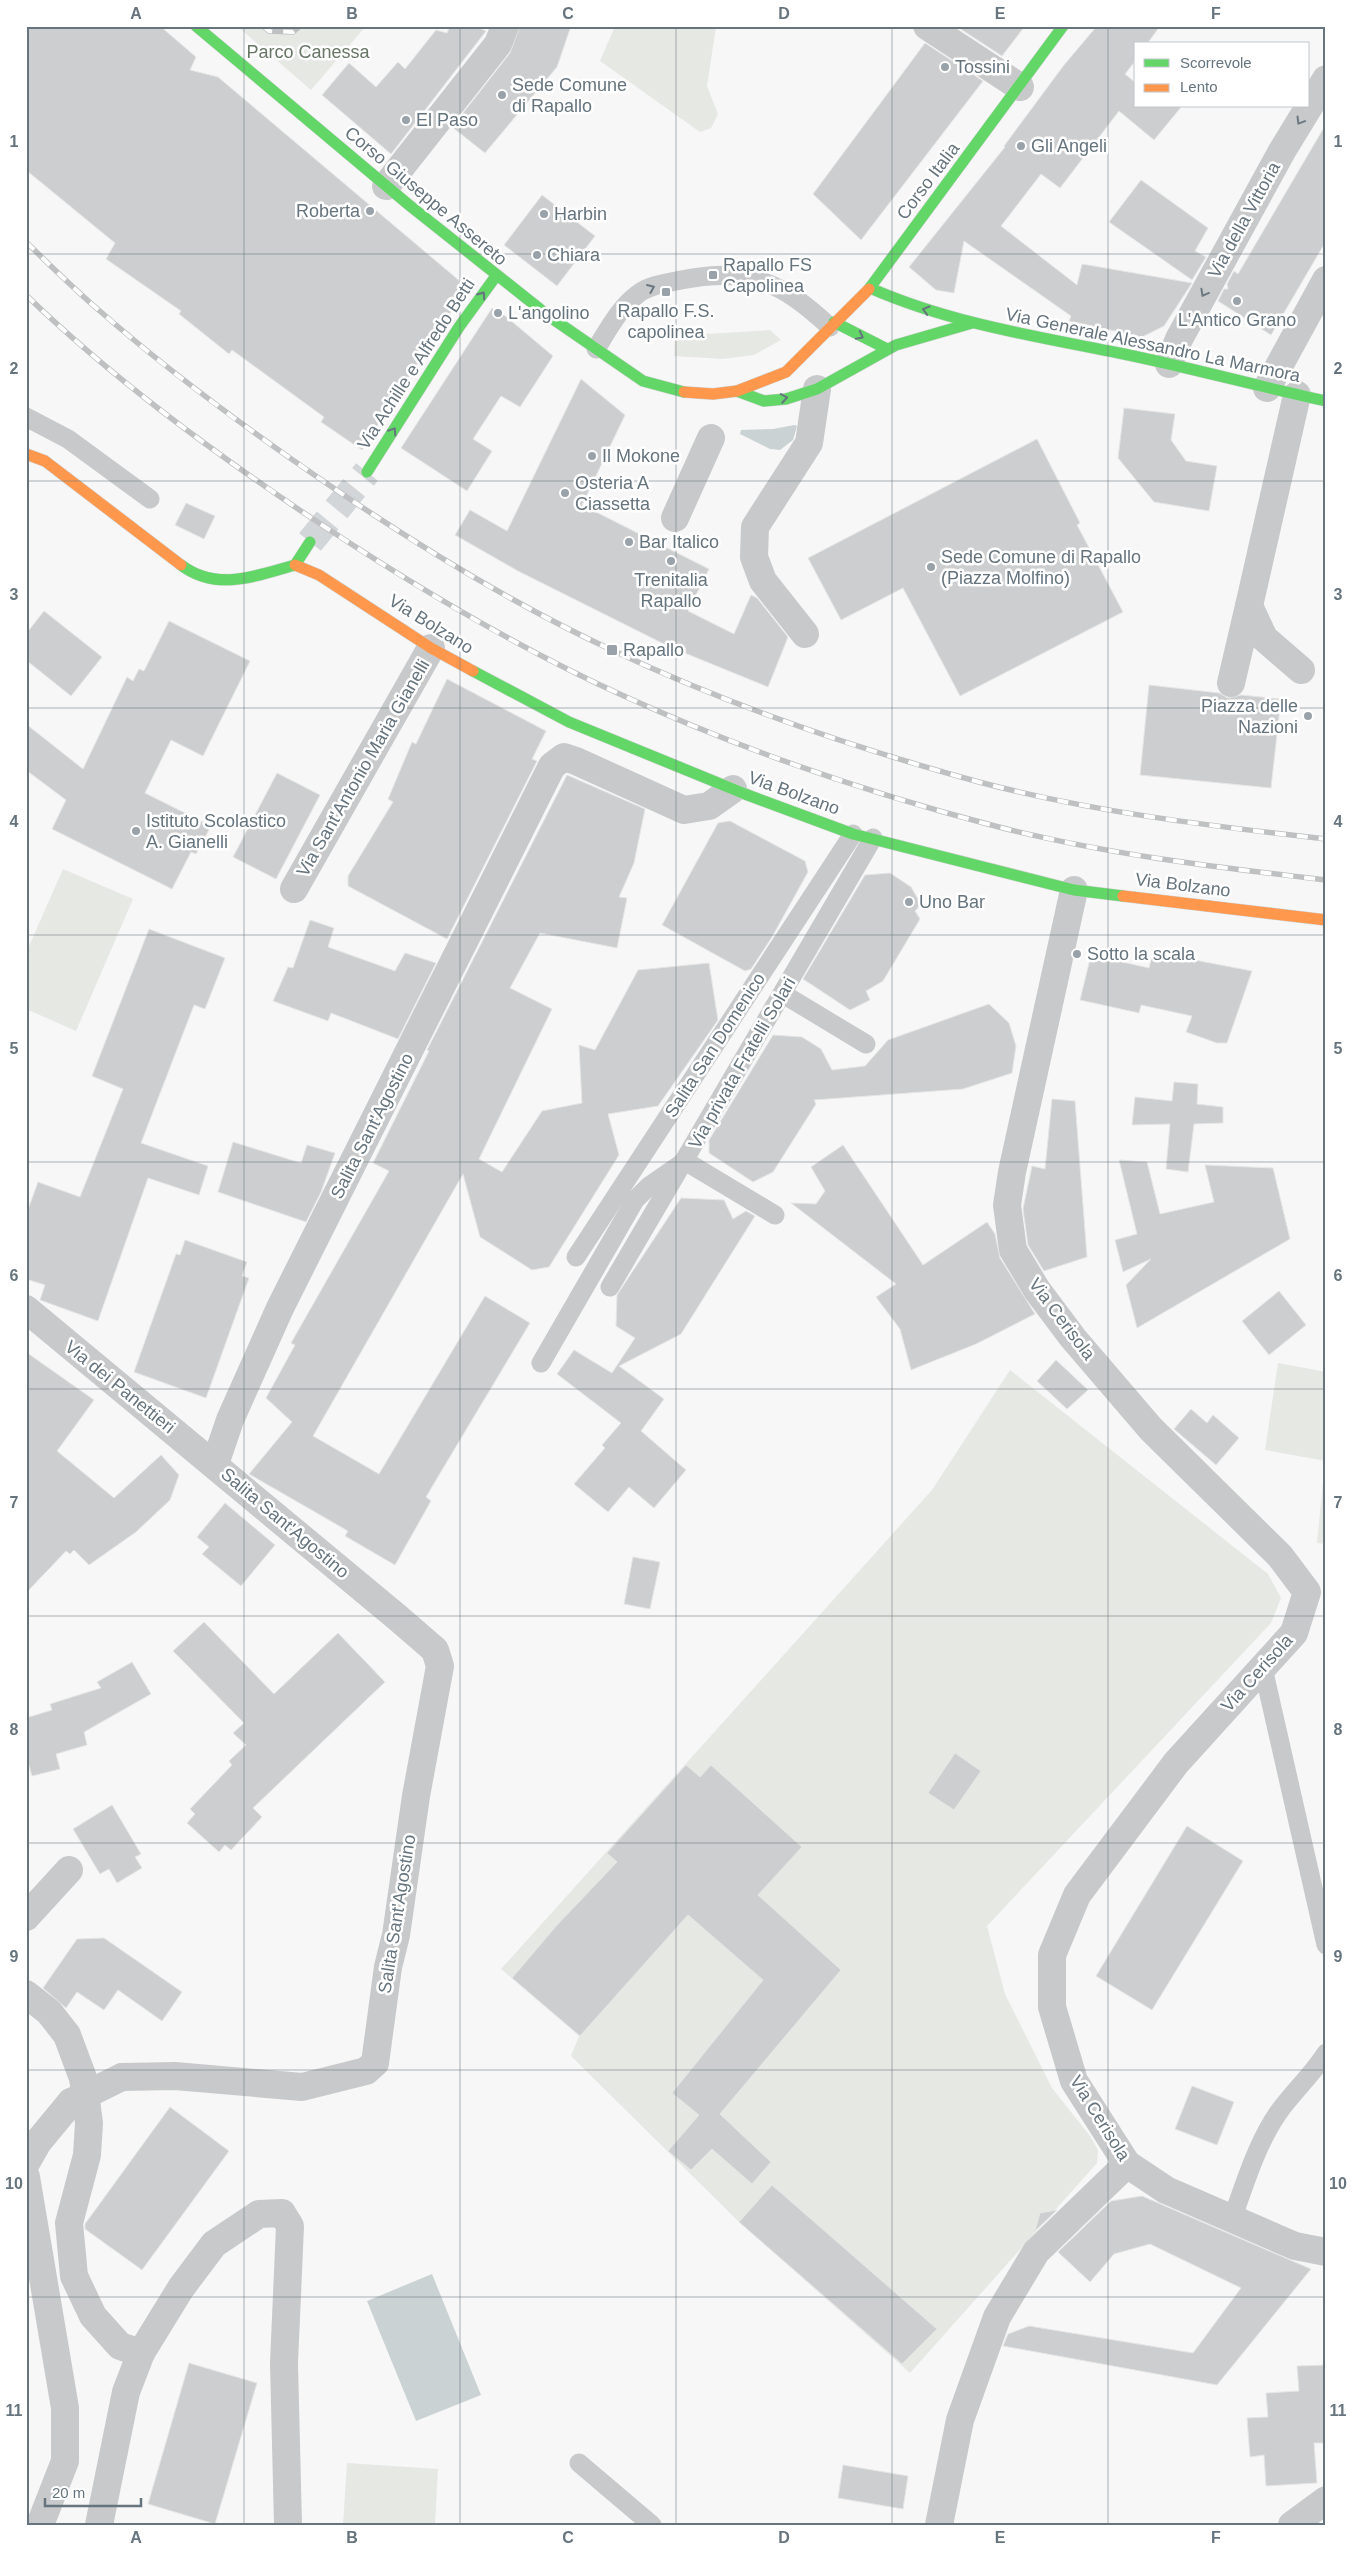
<svg xmlns="http://www.w3.org/2000/svg" width="1352" height="2551" font-family="Helvetica,sans-serif">
	<style>
		.green { fill: #e6e8e4 }
		.water { fill: #cad2d4 }
		.building { fill: #cccecf; stroke: #e6e6e6 }
		.lines { fill: none; stroke-linecap: round; stroke-linejoin: round }
		.secondary-tunnel { stroke: #d3d6d8; stroke-width: 28; stroke-dasharray: 28 14; stroke-linecap: butt }
		.fast-casing { stroke: #d2d3d4; stroke-width: 12 }
		.slow-casing { stroke: #d2d3d4; stroke-width: 12 }
		.lane { stroke: #c8c9ca; stroke-width: 19 }
		.street { stroke: #c8c9ca; stroke-width: 28 }
		.fast { stroke: #63d668; stroke-width: 11 }
		.slow { stroke: #ff974d; stroke-width: 11 }
		.rail-casing { stroke: #bec0c1; stroke-width: 5.5 }
		.rail { stroke: #fff; stroke-width: 4; stroke-dasharray: 11; stroke-linecap: butt }
		.street-bridge { stroke: #c8c9ca; stroke-width: 28 }
		.oneway { stroke: #6b7881 }
		.oneway2 { stroke: #66747d }
		.grid { fill: none; stroke: #66747d; stroke-width: 1; stroke-opacity: 0.55 }
		.poi-dot { fill: #99a2a8; stroke: #fff; stroke-width: 2 }
		.labels { text-anchor: middle; stroke-width: 5; stroke-linejoin: round; paint-order: stroke }
		.park-label { font-size: 18px; fill: #687665; stroke: #fff }
		.poi-label { font-size: 18px; fill: #66747d; stroke: #fff; text-anchor: start }
		.street-label { font-size: 18px; fill: #66747d; stroke: #fff }
		.neatline { fill: none; stroke: #66747d; stroke-width: 2 }
		.grid-label { font-size: 16px; text-anchor: middle; font-weight: bold; fill: #66747d }
	</style>
	<rect width="100%" height="100%" fill="#f7f7f7"/>
	<g class="green">
		<path d="M237 26H366L311 90Z"/>
		<path d="M615 26 716 27 707 86 718 114 711 128 700 132 600 61Z"/>
		<path d="M770 330 781 340 754 355 723 359 674 356 675 336Z"/>
		<path d="M63 869 133 899 76 1031 26 1009V953Z"/>
		<path d="M1278 1363 1326 1372V1461L1265 1450Z"/>
		<path d="M1010 1370 1268 1574 1281 1598 1271 1623 987 1926 1005 1994 1052 2088 1090 2136 1098 2150 1097 2163 910 2373 739 2222 571 2056 579 2036 501 1969 932 1490Z"/>
		<path d="M1323 1483 1326 1484V1544L1317 1543Z"/>
		<path d="M347 2463 438 2469 435 2525H343Z"/>
	</g>
	<g class="water">
		<path d="M794 425 797 426 793 440 780 450 770 449 740 434 741 430 773 429Z"/>
		<path d="M432 2274 481 2395 416 2421 367 2301Z"/>
	</g>
	<g class="building">
		<path d="M26 26H160L196 57 190 70 218 77 468 288 446 319 362 450 321 422 324 417 232 350 229 354 179 314 181 311 106 259 115 243 26 170Z"/>
		<path d="M450 26H474L486 31 391 154 322 95 349 63 376 87 398 62 405 69 436 30 447 33Z"/>
		<path d="M520 26H571L557 67 485 153 452 127 510 53Z"/>
		<path d="M956 26H1025L1002 56Z"/>
		<path d="M1097 26H1160L1147 44H1136V60L1125 74 1136 83V106H1182L1154 140 1119 111 1060 188 1041 174 1001 226 1077 285 1082 264 1192 283 1164 326 1142 337 1069 321 1071 316 964 241 954 293 936 290 909 267 1005 147 1004 146 1064 65Z"/>
		<path d="M925 43 983 81 861 240 813 194Z"/>
		<path d="M1326 124V241L1271 335 1218 301 1224 289H1228L1227 284 1234 271 1238 274Z"/>
		<path d="M1141 180 1208 228 1195 251 1206 257 1192 280 1109 222Z"/>
		<path d="M542 195 595 236 557 286 504 245Z"/>
		<path d="M492 308 495 311 497 309 553 356 520 407 501 396 473 439 492 451 467 491 401 448Z"/>
		<path d="M581 379 625 415 582 505 709 569 688 611 734 634 751 595 757 598 788 637 768 687 670 647 518 571 455 535 470 510 507 531Z"/>
		<path d="M1124 408 1175 414 1171 440 1186 461 1217 466 1209 511 1154 502 1118 458Z"/>
		<path d="M1037 439 1080 523 1077 525 1123 612 960 696 903 588 841 620 808 558Z"/>
		<path d="M186 503 215 516 204 539 175 525Z"/>
		<path d="M44 611 102 657 71 696 26 660V634Z"/>
		<path d="M169 621 250 661 203 756 171 740 145 793 211 826 196 854 191 852 172 889 52 829 66 800 26 770V724L83 769 127 677 133 681 139 669 144 671Z"/>
		<path d="M447 679 546 731 532 759 537 761 447 939 348 886V876L393 802 388 799 412 742 416 744Z"/>
		<path d="M1149 685 1219 693 1228 698 1241 695 1281 699 1271 788 1140 775Z"/>
		<path d="M277 773 320 795 276 879 233 857Z"/>
		<path d="M567 775 645 809 634 863 619 897 627 898 617 948 540 933 510 988 552 1009 479 1159 502 1172 542 1111 582 1103 579 1045 595 1050 638 970 709 963 718 1020 658 1106 608 1114 619 1155 549 1267 532 1270 480 1237 463 1174 313 1436 379 1474 485 1296 530 1323 439 1475 426 1497 431 1501 395 1565 345 1536 348 1531 249 1474 292 1422 266 1398 295 1345 291 1343 389 1171 373 1163 429 1051 427 1050Z"/>
		<path d="M730 821 805 861 808 872 772 937 751 969 745 971 662 925 718 823Z"/>
		<path d="M890 873 911 887 921 904 915 911 920 919 883 981 866 991 870 1000 850 1010 803 979 865 875Z"/>
		<path d="M310 920 334 928 328 947 395 971 405 953 436 963 398 1039 331 1013 328 1021 273 1001 288 967 293 968Z"/>
		<path d="M149 929 225 958 205 1009 194 1005 141 1143 208 1166 199 1195 148 1178 98 1321 40 1300 45 1285 26 1279V1215L38 1182 80 1197 123 1089 92 1076Z"/>
		<path d="M1153 952 1252 971 1227 1043H1217L1186 1032 1192 1016 1141 1005 1139 1013 1080 1000 1091 955 1149 968Z"/>
		<path d="M989 1004 1009 1023 1016 1046 1012 1073 963 1089 814 1100 816 1104 773 1172 753 1182 709 1153V1140L773 1035 802 1037 821 1049 832 1070 865 1066 888 1040Z"/>
		<path d="M1174 1082 1198 1084 1197 1104 1223 1107V1123L1194 1124 1188 1172 1166 1169 1170 1124 1132 1125 1135 1097 1172 1101Z"/>
		<path d="M1052 1099 1075 1101 1087 1257 1044 1271 1028 1245 1023 1209 1032 1166 1045 1169Z"/>
		<path d="M233 1142 301 1163 307 1145 335 1153 321 1192 306 1222 218 1192Z"/>
		<path d="M843 1145 923 1265 987 1222 995 1234 1000 1258 1035 1314 976 1344 911 1370 900 1329 876 1297 896 1284 791 1203 816 1204 825 1191 811 1167Z"/>
		<path d="M1119 1160 1147 1162 1160 1214 1214 1202 1205 1165 1273 1168 1290 1239 1137 1328 1126 1285 1151 1259 1123 1272 1115 1240 1137 1234Z"/>
		<path d="M681 1198 724 1200 733 1219 746 1211 755 1216 681 1334 619 1366 664 1399 641 1431 686 1470 654 1508 629 1487 608 1512 574 1484 605 1448 602 1445 621 1423 557 1374 574 1350 612 1373 635 1338 616 1326 617 1295Z"/>
		<path d="M185 1240 247 1262 242 1276 249 1278 206 1398 134 1372 176 1254 180 1255Z"/>
		<path d="M1279 1291 1306 1325 1269 1355 1242 1321Z"/>
		<path d="M26 1352 94 1400 57 1451 114 1498 161 1455 179 1475 170 1500 136 1532 89 1565 74 1550 70 1554 66 1551 26 1593Z"/>
		<path d="M1056 1360 1088 1390 1067 1409 1037 1381Z"/>
		<path d="M1191 1409 1207 1423 1213 1415 1239 1438 1216 1465 1174 1429Z"/>
		<path d="M225 1503 275 1545 241 1586 202 1554 209 1547 197 1537Z"/>
		<path d="M633 1557 660 1562 650 1609 624 1604Z"/>
		<path d="M204 1622 274 1694 338 1633 385 1682 253 1808 262 1817 231 1850 225 1845 219 1852 187 1823 195 1814 190 1809 232 1765 229 1761 246 1745 233 1733 244 1723 173 1651Z"/>
		<path d="M132 1662 151 1694 84 1732 87 1745 56 1754 60 1769 32 1776 26 1755V1718L52 1710 50 1704 101 1688 97 1682Z"/>
		<path d="M955 1753 981 1771 954 1810 928 1793Z"/>
		<path d="M686 1765 700 1777 711 1765 802 1847 758 1895 841 1970 720 2114 771 2162 752 2184 712 2149 691 2170 668 2151 699 2115 672 2093 763 1980 688 1915 580 2036 512 1978 557 1925 617 1862 607 1853Z"/>
		<path d="M112 1805 141 1854 135 1857 142 1868 117 1883 109 1869 100 1874 73 1829Z"/>
		<path d="M1187 1826 1243 1861 1152 2010 1096 1976Z"/>
		<path d="M104 1938 182 1992 162 2021 118 1990 104 2010 77 1992 66 2008 43 1988 77 1939Z"/>
		<path d="M1192 2086 1234 2102 1217 2145 1175 2129Z"/>
		<path d="M170 2107 229 2151 142 2270 85 2229V2224Z"/>
		<path d="M772 2185 937 2329 902 2364 739 2222Z"/>
		<path d="M1142 2196 1311 2269 1217 2385 1003 2346 1008 2334 1029 2326 1193 2353 1241 2288 1150 2244 1114 2254 1090 2282 1058 2252 1111 2201Z"/>
		<path d="M1057 2210 1035 2231 1040 2213Z"/>
		<path d="M189 2363 257 2383 215 2524 148 2504Z"/>
		<path d="M1326 2365V2443H1314L1317 2483 1266 2486 1264 2455 1250 2457 1247 2418 1268 2417 1266 2393 1299 2391 1297 2366Z"/>
		<path d="M843 2465 908 2476 903 2509 838 2498Z"/>
	</g>
	<g class="lines">
		<path class="secondary-tunnel" d="M310 542 367 472"/>
		<defs>
			<g id="fast">
				<path d="M196 26 409 205 550 317 643 381 684 392"/>
				<path d="M870 288C950 323 1034 336 1119 353 1188 367 1257 386 1326 401"/>
				<path d="M869 289 1063 26"/>
				<path d="M834 322 887 349"/>
				<path d="M737 391 764 401 786 399 817 389 896 345 972 323"/>
				<path d="M367 472 459 327 496 276"/>
				<path d="M181 565C217 592 255 576 295 565L310 542"/>
				<path d="M473 671 569 722 745 794 853 834 1074 890 1123 896"/>
			</g>
			<g id="slow">
				<path d="M684 392 713 394 737 391 786 372 869 289"/>
				<path d="M26 454 45 461 181 565"/>
				<path d="M295 565 319 575 431 648 473 671"/>
				<path d="M1123 896 1326 920"/>
			</g>
		</defs>
		<use href="#fast" class="fast-casing"/>
		<use href="#slow" class="slow-casing"/>
		<g class="lane">
			<path d="M596 349C608 330 619 308 638 294 649 285 667 283 681 280 750 267 780 281 830 327"/>
			<path d="M26 417 68 439 150 499"/>
			<path d="M783 994 866 1044"/>
			<path d="M576 1257 853 834"/>
			<path d="M610 1287 873 838"/>
			<path d="M541 1363 635 1200 649 1186 685 1161 775 1215"/>
			<path d="M1263 1668 1326 1945"/>
			<path d="M1232 2219C1245 2184 1256 2145 1278 2113 1293 2092 1312 2075 1326 2053"/>
			<path d="M579 2463 652 2525"/>
		</g>
		<g class="street">
			<path d="M927 26 1020 87"/>
			<path d="M386 186 498 44 505 26"/>
			<path d="M1169 364 1179 339 1282 151 1326 79"/>
			<path d="M1267 388 1326 280"/>
			<path d="M1297 395 1249 606 1264 638 1301 670"/>
			<path d="M675 518 711 438"/>
			<path d="M805 634 763 581 754 557 755 527 809 443 817 389"/>
			<path d="M1231 683 1249 606"/>
			<path d="M294 889 431 648"/>
			<path d="M1074 890 1012 1172 1007 1205 1013 1250 1037 1290 1073 1338 1151 1429 1280 1556 1307 1592 1294 1633 1176 1763 1077 1895 1052 1955V2007L1074 2081 1127 2164 1166 2190 1295 2246 1326 2252"/>
			<path d="M26 1309 398 1618 435 1650 440 1666 416 1796 396 1935 388 1967 375 2063 366 2071 302 2087 175 2076 122 2077"/>
			<path d="M215 1464 230 1420 280 1308 552 766 564 757 576 761 684 810 709 806 733 789"/>
			<path d="M26 1917 69 1870"/>
			<path d="M26 1994 49 2012 67 2035 83 2078 89 2123 87 2155 69 2223 74 2276 93 2316 120 2346 141 2353 181 2288 214 2244 259 2214 282 2213 290 2226 284 2363 288 2525"/>
			<path d="M26 2163 38 2142 71 2102"/>
			<path d="M26 2177 65 2408V2461L40 2525"/>
			<path d="M99 2525 126 2392 141 2353"/>
			<path d="M939 2525 960 2420 997 2317 1036 2252 1127 2164"/>
			<path d="M1292 2525 1326 2500"/>
		</g>
		<use href="#fast" class="fast"/>
		<use href="#slow" class="slow"/>
		<defs>
			<g id="rail">
				<path d="M263 26 269 31 293 32 300 26"/>
				<path d="M26 242C51 266 75 290 101 312 173 375 250 431 329 485 420 547 514 605 614 651 731 706 854 748 979 782 1092 812 1210 826 1326 839"/>
				<path d="M26 295C110 376 205 446 301 511 404 580 511 645 624 696 743 750 868 793 995 826 1103 854 1215 867 1326 880"/>
			</g>
		</defs>
		<use href="#rail" class="rail-casing"/>
		<use href="#rail" class="rail"/>
		<path class="street-bridge" d="M71 2102 122 2077"/>
	</g>
	<defs><path id="oneway-chevron" d="M-2-3.5L2.5 0L-2 3.5" fill="none" stroke-width="1.6" stroke-linecap="round" stroke-linejoin="round" transform="scale(1.25)"/></defs>
	<g class="oneway">
		<use href="#oneway-chevron" transform="translate(1300 121) rotate(121)"/>
		<use href="#oneway-chevron" transform="translate(651 288) rotate(-23)"/>
		<use href="#oneway-chevron" transform="translate(1204 293) rotate(119)"/>
	</g>
	<g class="oneway2">
		<use href="#oneway-chevron" transform="translate(482 295) rotate(-55)"/>
		<use href="#oneway-chevron" transform="translate(926 310) rotate(-164)"/>
		<use href="#oneway-chevron" transform="translate(860 336) rotate(27)"/>
		<use href="#oneway-chevron" transform="translate(784 398) rotate(-10)"/>
		<use href="#oneway-chevron" transform="translate(393 431) rotate(-57)"/>
	</g>
	<path class="grid" d="M244 26V2525M460 26V2525M676 26V2525M892 26V2525M1108 26V2525M26 254H1326M26 481H1326M26 708H1326M26 935H1326M26 1162H1326M26 1389H1326M26 1616H1326M26 1843H1326M26 2070H1326M26 2297H1326"/>
	<g class="poi-dot">
		<circle cx="945" cy="67" r="5"/>
		<circle cx="502" cy="95" r="5"/>
		<circle cx="406" cy="120" r="5"/>
		<circle cx="1021" cy="146" r="5"/>
		<circle cx="370" cy="211" r="5"/>
		<circle cx="544" cy="214" r="5"/>
		<circle cx="537" cy="255" r="5"/>
		<rect x="708" y="270" width="10" height="10" rx="2.5"/>
		<rect x="661" y="287" width="10" height="10" rx="2.5"/>
		<circle cx="1237" cy="301" r="5"/>
		<circle cx="498" cy="313" r="5"/>
		<circle cx="592" cy="456" r="5"/>
		<circle cx="565" cy="493" r="5"/>
		<circle cx="629" cy="542" r="5"/>
		<circle cx="671" cy="561" r="5"/>
		<circle cx="931" cy="567" r="5"/>
		<rect x="606" y="644" width="12" height="12" rx="2.5"/>
		<circle cx="1308" cy="716" r="5"/>
		<circle cx="136" cy="831" r="5"/>
		<circle cx="909" cy="902" r="5"/>
		<circle cx="1077" cy="954" r="5"/>
	</g>
	<g class="labels">
		<g class="park-label">
			<text x="308" y="58">Parco Canessa</text>
		</g>
		<g class="poi-label">
			<text x="955" y="73">Tossini</text>
			<text x="512" y="91">Sede Comune<tspan x="512" dy="21">di Rapallo</tspan></text>
			<text x="416" y="126">El Paso</text>
			<text x="1031" y="152">Gli Angeli</text>
			<text x="360" y="217" text-anchor="end">Roberta</text>
			<text x="554" y="220">Harbin</text>
			<text x="547" y="261">Chiara</text>
			<text x="723" y="271">Rapallo FS<tspan x="723" dy="21">Capolinea</tspan></text>
			<text x="666" y="317" text-anchor="middle">Rapallo F.S.<tspan x="666" dy="21">capolinea</tspan></text>
			<text x="508" y="319">L'angolino</text>
			<text x="1237" y="326" text-anchor="middle">L'Antico Grano</text>
			<text x="602" y="462">Il Mokone</text>
			<text x="575" y="489">Osteria A<tspan x="575" dy="21">Ciassetta</tspan></text>
			<text x="639" y="548">Bar Italico</text>
			<text x="941" y="563">Sede Comune di Rapallo<tspan x="941" dy="21">(Piazza Molfino)</tspan></text>
			<text x="671" y="586" text-anchor="middle">Trenitalia<tspan x="671" dy="21">Rapallo</tspan></text>
			<text x="623" y="656">Rapallo</text>
			<text x="1298" y="712" text-anchor="end">Piazza delle<tspan x="1298" dy="21">Nazioni</tspan></text>
			<text x="146" y="827">Istituto Scolastico<tspan x="146" dy="21">A. Gianelli</tspan></text>
			<text x="919" y="908">Uno Bar</text>
			<text x="1087" y="960">Sotto la scala</text>
		</g>
		<g class="street-label">
			<text transform="translate(928 181) rotate(-53)" y="6">Corso Italia</text>
			<text transform="translate(426 196) rotate(40)" y="6">Corso Giuseppe Assereto</text>
			<text transform="translate(1244 220) rotate(-61)" y="6">Via della Vittoria</text>
			<text transform="translate(1153 345) rotate(12)" y="6">Via Generale Alessandro La Marmora</text>
			<text transform="translate(416 364) rotate(-57)" y="6">Via Achille e Alfredo Betti</text>
			<text transform="translate(431 624) rotate(32)" y="6">Via Bolzano</text>
			<text transform="translate(363 768) rotate(-60)" y="6">Via Sant'Antonio Maria Gianelli</text>
			<text transform="translate(794 793) rotate(20)" y="6">Via Bolzano</text>
			<text transform="translate(1183 885) rotate(7)" y="6">Via Bolzano</text>
			<text transform="translate(715 1045) rotate(-57)" y="6">Salita San Domenico</text>
			<text transform="translate(742 1063) rotate(-60)" y="6">Via privata Fratelli Solari</text>
			<text transform="translate(372 1126) rotate(-63)" y="6">Salita Sant'Agostino</text>
			<text transform="translate(1062 1319) rotate(53)" y="6">Via Cerisola</text>
			<text transform="translate(120 1387) rotate(39)" y="6">Via dei Panettieri</text>
			<text transform="translate(285 1523) rotate(40)" y="6">Salita Sant'Agostino</text>
			<text transform="translate(1257 1673) rotate(-48)" y="6">Via Cerisola</text>
			<text transform="translate(397 1914) rotate(-81)" y="6">Salita Sant'Agostino</text>
			<text transform="translate(1100 2118) rotate(58)" y="6">Via Cerisola</text>
		</g>
	</g>
	<rect width="1352" height="2551" fill="none" stroke="#ffffff" stroke-width="55"/>
	<rect x="1134" y="42" width="175" height="65" fill="#ffffff" stroke="#c2c7cb"/>
	<rect x="1144" y="59" width="25" height="8" fill="#63d668" stroke="#c2c7cb"/>
	<text x="1180" y="68" font-size="15" fill="#66747d">Scorrevole</text>
	<rect x="1144" y="84" width="25" height="8" fill="#ff974d" stroke="#c2c7cb"/>
	<text x="1180" y="92" font-size="15" fill="#66747d">Lento</text>
	<path d="M45 2498v8h96v-8" fill="none" stroke="#66747d" stroke-width="2.5"/>
	<text x="52" y="2498" font-size="15" fill="#66747d" stroke="#ffffff" stroke-width="4" paint-order="stroke">20 m</text>
	<rect x="28" y="28" width="1296" height="2496" class="neatline"/>
	<g class="grid-label">
		<text x="136" y="19">A</text>
		<text x="352" y="19">B</text>
		<text x="568" y="19">C</text>
		<text x="784" y="19">D</text>
		<text x="1000" y="19">E</text>
		<text x="1216" y="19">F</text>
		<text x="14" y="147">1</text>
		<text x="1338" y="147">1</text>
		<text x="14" y="374">2</text>
		<text x="1338" y="374">2</text>
		<text x="14" y="600">3</text>
		<text x="1338" y="600">3</text>
		<text x="14" y="827">4</text>
		<text x="1338" y="827">4</text>
		<text x="14" y="1054">5</text>
		<text x="1338" y="1054">5</text>
		<text x="14" y="1281">6</text>
		<text x="1338" y="1281">6</text>
		<text x="14" y="1508">7</text>
		<text x="1338" y="1508">7</text>
		<text x="14" y="1735">8</text>
		<text x="1338" y="1735">8</text>
		<text x="14" y="1962">9</text>
		<text x="1338" y="1962">9</text>
		<text x="14" y="2189">10</text>
		<text x="1338" y="2189">10</text>
		<text x="14" y="2416">11</text>
		<text x="1338" y="2416">11</text>
		<text x="136" y="2543">A</text>
		<text x="352" y="2543">B</text>
		<text x="568" y="2543">C</text>
		<text x="784" y="2543">D</text>
		<text x="1000" y="2543">E</text>
		<text x="1216" y="2543">F</text>
	</g>
</svg>
